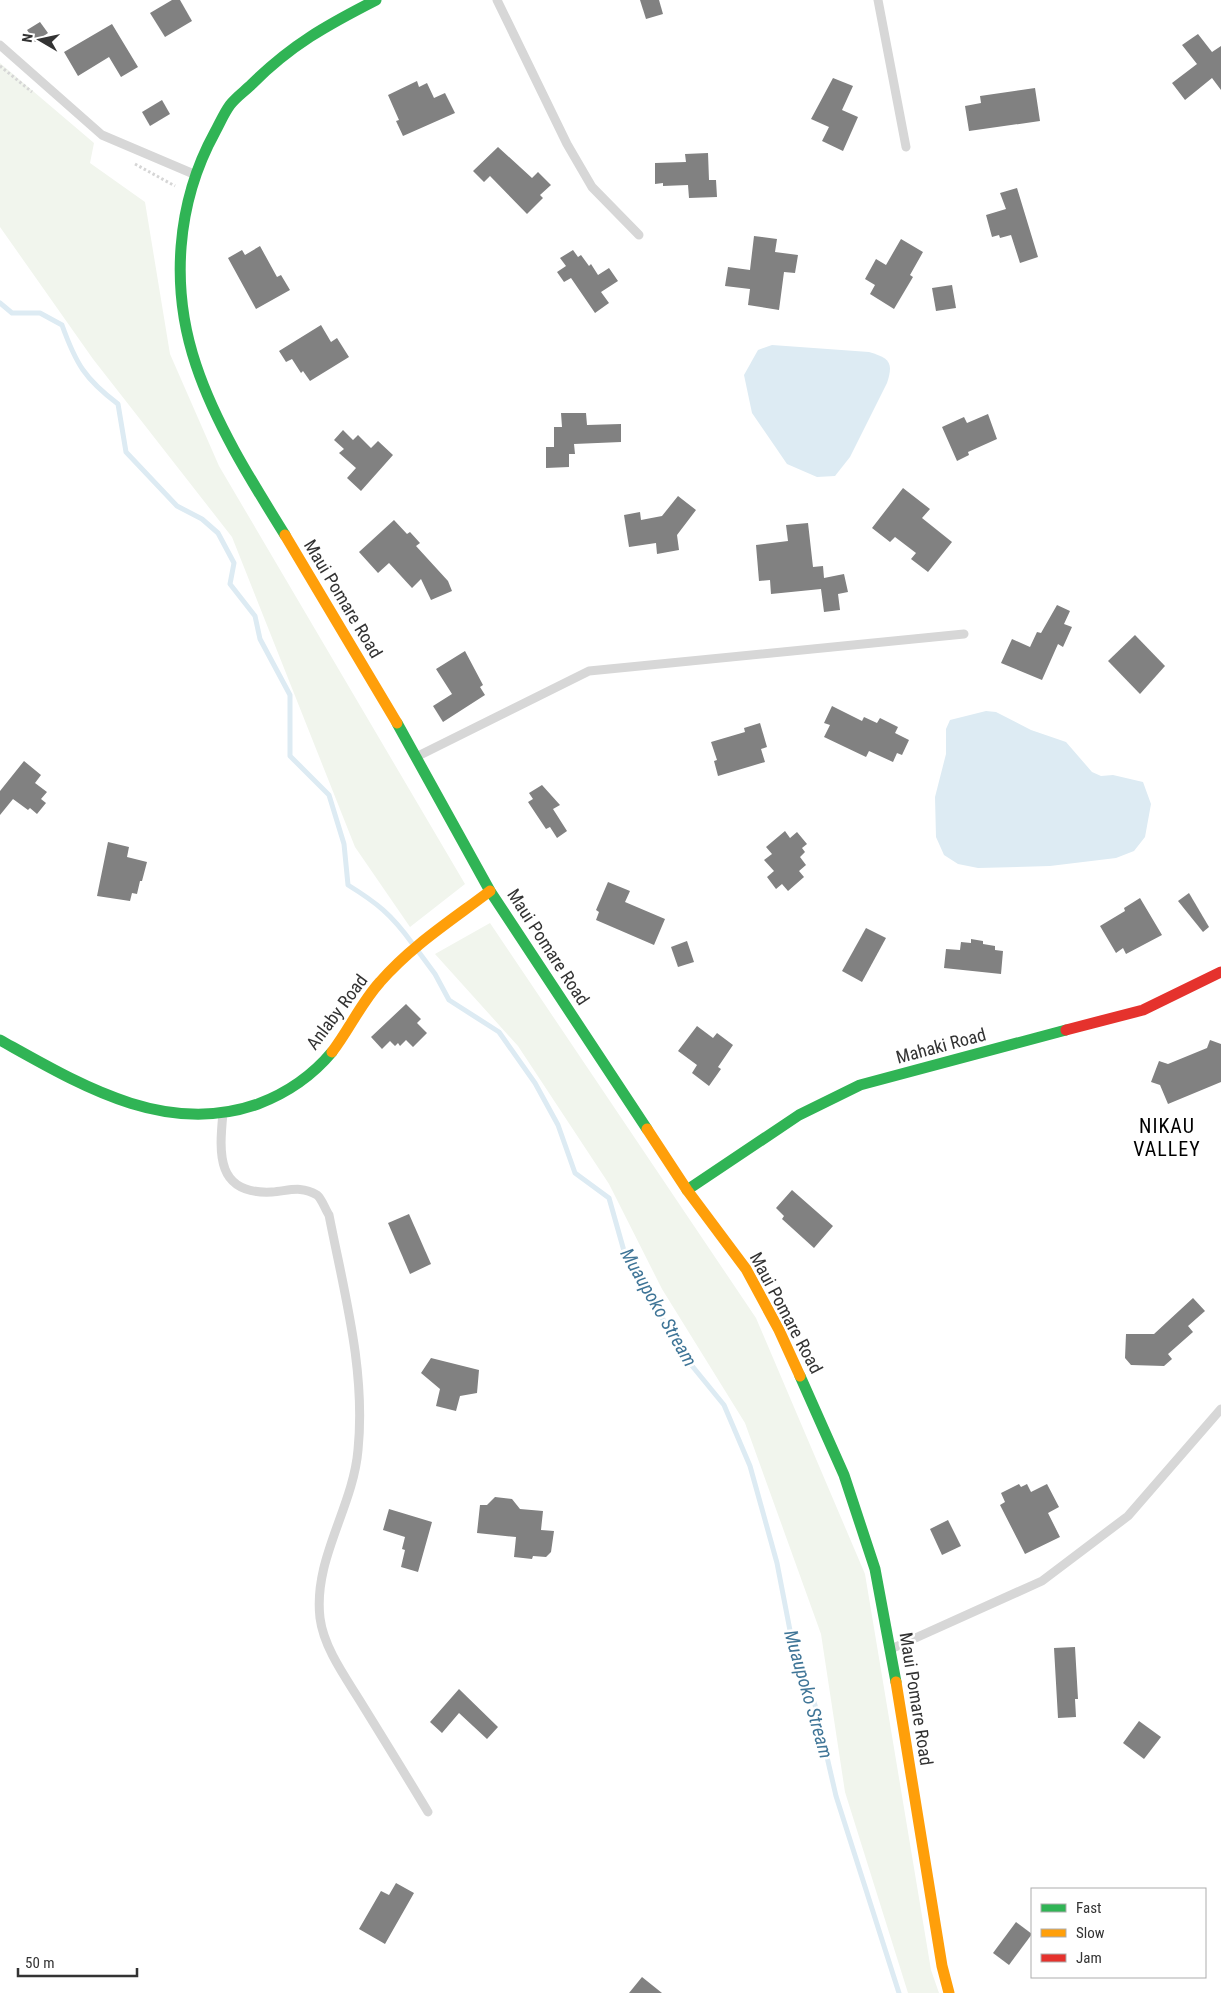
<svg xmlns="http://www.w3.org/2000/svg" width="1221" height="1993" font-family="'Roboto Condensed',sans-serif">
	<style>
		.green { fill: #f1f5ed }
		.water { fill: #ddebf3 }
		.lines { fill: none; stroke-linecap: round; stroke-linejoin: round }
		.stream { stroke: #ddebf3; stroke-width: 5 }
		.building { fill: #818181 }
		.path { stroke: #d6d6d6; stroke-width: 3; stroke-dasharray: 2.5 2.5; stroke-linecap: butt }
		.lane { stroke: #d7d7d7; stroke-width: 9 }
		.fast { stroke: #30b455; stroke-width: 11 }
		.slow { stroke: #ff9f0a; stroke-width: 11 }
		.jam { stroke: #e5322d; stroke-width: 11 }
		.labels { text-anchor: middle; stroke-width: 5; stroke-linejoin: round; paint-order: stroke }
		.street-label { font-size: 18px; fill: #333; stroke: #fff }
		.water-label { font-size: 19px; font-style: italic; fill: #3f7597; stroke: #fff }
		.quarter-label { font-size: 20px; letter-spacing: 1px; fill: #000; stroke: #fff }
	</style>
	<rect width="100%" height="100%" fill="#fff"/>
	<g class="green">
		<path d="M0 63 94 143 90 163 145 202 170 354 219 466 465 884 410 927 355 847 232 537 93 359 0 227Z"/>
		<path d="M490 923 756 1318 865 1574 931 1970 939 1993H908L845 1792 821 1634 745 1423 662 1289 609 1184 518 1046 435 954Z"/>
	</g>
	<g class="water">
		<path d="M772 345 869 352C889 358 894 362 887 383L850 457 835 476 817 477 787 464 752 413 744 375 758 350Z"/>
		<path d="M986 711 996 712 1031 730 1066 742 1092 772 1101 776 1113 775 1143 782 1151 804 1145 837 1134 851 1116 858 1050 866 978 868 958 864 944 855 936 837 935 797 946 754V729L950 720Z"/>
	</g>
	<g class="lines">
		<g class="stream">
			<path d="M0 303 12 313H40L62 325C76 364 85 379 118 404L126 452 177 506 202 519 218 533 234 563 230 584 255 616 260 639 290 695V756L329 795 344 844 348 885C377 903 391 914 412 943"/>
			<path d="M418 951 435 974 449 1000 499 1032 535 1083 558 1125 575 1173 609 1198 624 1251 684 1356 724 1405 750 1466 777 1563 793 1646 815 1705 836 1796 899 1993"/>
		</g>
	</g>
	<g class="building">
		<path d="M172 0H180L192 21 165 37 150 13Z"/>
		<path d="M640 0H659L663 14 646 19Z"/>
		<path d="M40 22 48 33 35 42 27 30Z"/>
		<path d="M112 24 138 67 121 77 109 57 78 76 64 52Z"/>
		<path d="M1198 34 1212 52 1221 46V90L1212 78 1185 100 1172 83 1197 64 1182 45Z"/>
		<path d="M833 78 853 86 842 110 858 117 843 151 822 141 829 127 811 119Z"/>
		<path d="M417 81 419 87 427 83 434 98 445 93 455 113 403 136 396 121 399 120 388 95Z"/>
		<path d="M1035 88 1040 121 969 131 965 106 981 103 980 96Z"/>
		<path d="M162 100 170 114 150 126 142 112Z"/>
		<path d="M498 147 532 178 538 172 551 185 540 195 543 198 527 214 490 176 484 182 473 171Z"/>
		<path d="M708 153 709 180H716L717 197 689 198 688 185 663 186V183L655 184V163L686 162 685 154Z"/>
		<path d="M1017 188 1038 257 1020 263 1011 235 1000 238 999 235 992 237 986 215 1006 209 1000 193Z"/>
		<path d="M754 236 777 239 775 252 798 255 795 273 784 272 779 310 748 305 750 289 725 286 728 267 750 270Z"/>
		<path d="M901 239 923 252 910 275 913 277 894 309 870 294 875 285 865 279 876 259 886 265Z"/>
		<path d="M260 246 277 277 281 275 290 290 256 309 228 258 242 250 245 255Z"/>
		<path d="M573 250 578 257 581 255 589 266 591 264 598 275 609 268 618 281 601 292 609 303 595 313 571 278 564 282 557 272 566 266 560 258Z"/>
		<path d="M952 285 956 308 936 311 932 288Z"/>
		<path d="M321 325 331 342 337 338 349 357 310 381 303 371 301 373 292 359 286 362 279 351Z"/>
		<path d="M561 413H586L587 425 621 424V442L574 444 575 454H569V467L546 468V447H554V427H562Z"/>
		<path d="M988 414 997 439 968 452 969 455 957 461 942 427 964 417 967 423Z"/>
		<path d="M343 430 353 440 358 435 371 448 378 441 393 455 361 491 347 478 356 468 339 453 344 449 334 440Z"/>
		<path d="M903 488 930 509 922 518 952 542 928 572 911 559 916 553 895 537 890 542 872 528Z"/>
		<path d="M678 496 696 510 677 535 679 550 657 554 656 543 629 547 624 515 640 512 641 520 662 516Z"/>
		<path d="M394 520 407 534 410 532 420 543 416 546 448 581 452 591 431 600 421 579 412 588 389 563 378 573 359 552Z"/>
		<path d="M808 523 813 567 823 566 824 578 844 574 848 592 838 594 840 610 824 612 821 589 771 594 770 580 759 581 756 545 788 541 786 525Z"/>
		<path d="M1057 605 1070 611 1064 624 1072 627 1063 647 1058 644 1042 680 1001 663 1012 639 1030 647 1037 632 1041 633Z"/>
		<path d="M1135 635 1165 666 1140 694 1108 661Z"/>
		<path d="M465 651 483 685 480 687 485 695 443 722 433 706 452 694 436 669Z"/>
		<path d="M832 706 862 721 864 717 877 723 880 718 898 727 895 733 909 740 902 755 897 753 893 762 869 751 866 757 824 737 830 725 824 723Z"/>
		<path d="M760 723 767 747 761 749 765 762 718 776 714 761 717 760 711 742 745 732 744 728Z"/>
		<path d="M24 761 41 775 35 783 47 792 41 799 46 803 37 814 30 808 28 810 13 799 0 815V791Z"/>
		<path d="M542 785 560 805 553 809 567 831 557 838 550 827 546 829 528 802 533 799 529 793Z"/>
		<path d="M785 831 790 838 797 832 807 844 802 848 805 852 800 857 806 865 799 871 804 877 788 891 782 884 776 889 767 877 774 871 764 860 772 854 766 847Z"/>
		<path d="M108 842 129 847 127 857 147 862 142 881H140L137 894 132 893 130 901 97 896Z"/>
		<path d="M608 882 630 891 625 902 665 919 654 945 596 920 599 912 596 910Z"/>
		<path d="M1189 893 1209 927 1203 932 1178 901Z"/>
		<path d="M1140 898 1162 935 1126 954 1123 948 1116 953 1100 926 1125 911 1124 908Z"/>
		<path d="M866 928 886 938 862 982 842 971Z"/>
		<path d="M971 939 983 941V944L995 946V950L1003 951 1001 974 944 968 946 949 960 950 961 942 971 943Z"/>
		<path d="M687 941 694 962 678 967 671 947Z"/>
		<path d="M406 1004 421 1019 417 1023 427 1033 413 1047 406 1040 400 1046 398 1043 395 1046 390 1041 382 1049 371 1037Z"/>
		<path d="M697 1026 713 1038 717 1033 733 1045 718 1067 721 1069 709 1086 692 1073 697 1065 678 1051Z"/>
		<path d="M1210 1040 1221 1044V1082L1168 1104 1160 1085 1151 1082 1159 1061 1168 1064 1207 1048Z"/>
		<path d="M792 1190 833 1226 814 1248 782 1219 784 1216 776 1208Z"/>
		<path d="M409 1214 431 1264 410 1274 388 1223Z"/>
		<path d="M1193 1298 1205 1311 1188 1326 1193 1332 1168 1354 1172 1359 1164 1366 1131 1365 1125 1358 1126 1334H1154Z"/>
		<path d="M431 1358 479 1370 477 1393 460 1396 456 1411 436 1406 440 1389 421 1373Z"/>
		<path d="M1019 1484 1021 1487 1027 1484 1031 1492 1047 1484 1059 1507 1048 1513 1060 1537 1025 1554 1000 1505 1005 1502 1001 1493Z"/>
		<path d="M495 1497 512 1499 520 1509 543 1511 541 1530 554 1531 551 1552 546 1557 533 1556 532 1559 514 1557 516 1537 477 1533 480 1505H487Z"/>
		<path d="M389 1509 432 1522 418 1572 401 1567 405 1550 402 1549 405 1537 383 1530Z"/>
		<path d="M948 1520 961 1546 942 1555 930 1529Z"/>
		<path d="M1075 1647 1078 1699H1075L1076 1717 1058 1718 1054 1648Z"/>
		<path d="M459 1689 498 1727 487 1739 459 1713 442 1733 430 1722Z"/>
		<path d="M1139 1721 1161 1737 1144 1759 1123 1743Z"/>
		<path d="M396 1883 414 1893 385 1944 359 1929 381 1891 389 1895Z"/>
		<path d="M1016 1922 1032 1934 1009 1965 993 1953Z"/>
		<path d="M642 1977 662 1993H629Z"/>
	</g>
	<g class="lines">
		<g class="path">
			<path d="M0 66 32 92"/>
			<path d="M135 164 175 186"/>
		</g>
		<g class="lane">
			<path d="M497 0 567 144 592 187 639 235"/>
			<path d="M878 0 906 147"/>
			<path d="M0 45 102 135 196 175"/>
			<path d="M418 756 589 671 964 634"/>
			<path d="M223 1113C219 1154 216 1195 272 1192 288 1191 301 1185 317 1195 322 1199 325 1209 329 1215 344 1292 366 1371 358 1450 353 1508 313 1559 320 1618 324 1650 349 1682 365 1709 386 1743 407 1777 428 1812"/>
			<path d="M891 1649 1042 1581 1128 1516 1221 1409"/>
		</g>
		<g class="fast">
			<path d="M285 535C252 482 216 425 196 365 170 288 176 203 215 132 220 123 224 113 230 105 236 97 245 91 252 84 291 45 327 25 376 0"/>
			<path d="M397 723 490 891 647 1129"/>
			<path d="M0 1040C79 1084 165 1137 258 1104 287 1093 312 1076 332 1052"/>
			<path d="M687 1190 799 1115 860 1085 1066 1030"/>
			<path d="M800 1376 844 1475 875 1569 896 1682"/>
		</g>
		<g class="slow">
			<path d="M285 535 397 723"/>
			<path d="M332 1052C349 1030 361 1003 380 982 411 946 452 920 490 891"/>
			<path d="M647 1129 687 1190 746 1269 779 1330 800 1376"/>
			<path d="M896 1682 942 1966 949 1993"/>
		</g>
		<path class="jam" d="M1066 1030 1143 1010 1221 972"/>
	</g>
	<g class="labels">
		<g class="street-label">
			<text transform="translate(343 599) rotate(59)" y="6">Maui Pomare Road</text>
			<text transform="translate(548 947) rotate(57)" y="6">Maui Pomare Road</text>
			<text transform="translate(337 1012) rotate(-53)" y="6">Anlaby Road</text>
			<text transform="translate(941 1046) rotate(-15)" y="6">Mahaki Road</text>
			<text transform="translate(786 1313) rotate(62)" y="6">Maui Pomare Road</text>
			<text transform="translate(916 1699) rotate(81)" y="6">Maui Pomare Road</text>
		</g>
		<g class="water-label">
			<text transform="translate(659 1307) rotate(60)" y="7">Muaupoko Stream</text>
			<text transform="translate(809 1694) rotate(74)" y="7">Muaupoko Stream</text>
		</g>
		<g class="quarter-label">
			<text x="1167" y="1133">NIKAU<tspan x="1167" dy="23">VALLEY</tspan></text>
		</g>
	</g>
	<rect x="1031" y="1888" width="175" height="90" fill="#ffffff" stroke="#adadad"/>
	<rect x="1041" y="1904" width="25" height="8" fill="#30b455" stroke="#adadad"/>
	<text x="1076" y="1913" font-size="15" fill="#333333">Fast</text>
	<rect x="1041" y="1929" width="25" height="8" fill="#ff9f0a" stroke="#adadad"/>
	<text x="1076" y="1938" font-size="15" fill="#333333">Slow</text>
	<rect x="1041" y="1954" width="25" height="8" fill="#e5322d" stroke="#adadad"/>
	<text x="1076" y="1963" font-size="15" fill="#333333">Jam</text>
	<g transform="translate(40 40) rotate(279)" stroke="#ffffff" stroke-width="4" paint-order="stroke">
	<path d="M0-4L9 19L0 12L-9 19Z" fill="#333333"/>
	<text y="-8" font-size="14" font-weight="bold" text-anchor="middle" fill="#333333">N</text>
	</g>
	<path d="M18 1968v8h119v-8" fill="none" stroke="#333333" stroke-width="2.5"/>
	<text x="25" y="1968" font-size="15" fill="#333333" stroke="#ffffff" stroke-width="4" paint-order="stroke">50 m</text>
</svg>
